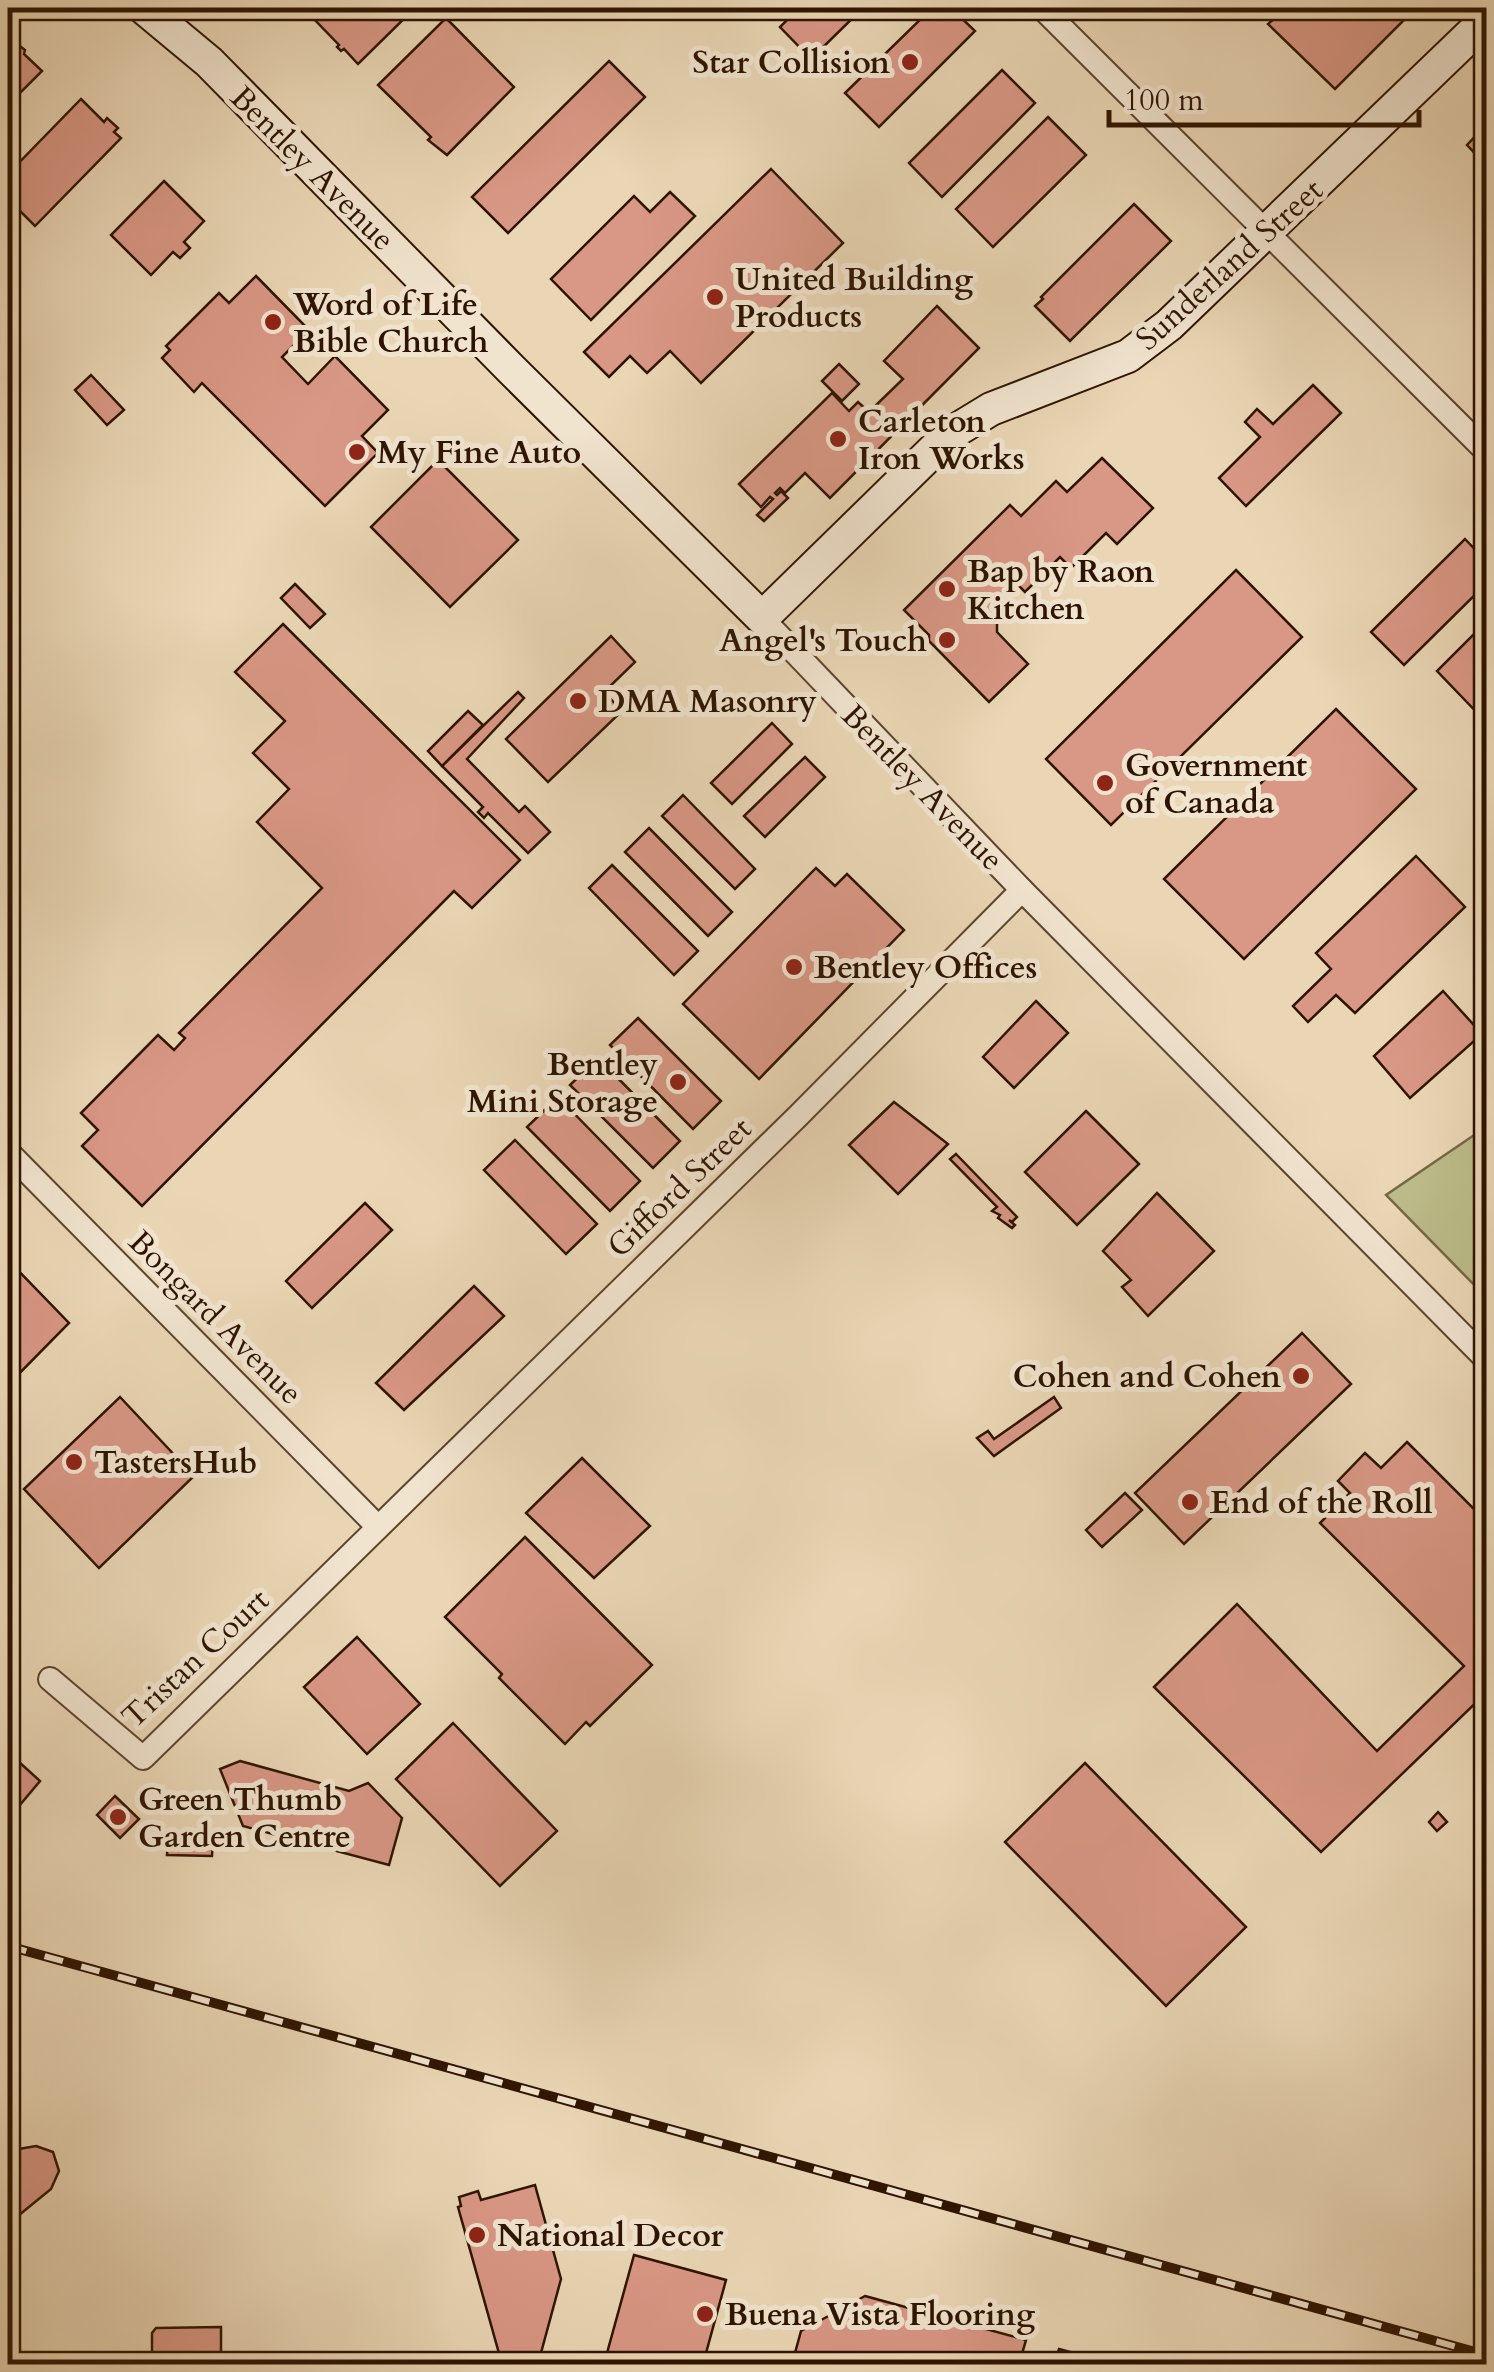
<svg xmlns="http://www.w3.org/2000/svg" width="1494" height="2372" font-family="Cardo,serif">
	<style>
		.green { fill: #bcbc8a; stroke: #756845; stroke-width: 2.5 }
		.building { fill: #d99785; stroke: #2e1400; stroke-width: 2.5 }
		.lines { fill: none; stroke-linecap: round; stroke-linejoin: round }
		.street-casing { stroke: #5d442d; stroke-width: 26 }
		.secondary-casing { stroke: #2e1400; stroke-width: 36 }
		.street { stroke: #f1e4cf; stroke-width: 22 }
		.secondary { stroke: #f1e4cf; stroke-width: 32 }
		.rail-casing { stroke: #2e1400; stroke-width: 10 }
		.rail { stroke: #f1e4cf; stroke-width: 6; stroke-dasharray: 19; stroke-linecap: butt }
		.poi-dot { fill: #8f2418; stroke: #f1e4cf; stroke-width: 4 }
		.labels { text-anchor: middle; stroke-width: 10; stroke-linejoin: round; paint-order: stroke }
		.poi-label { font-size: 32px; font-weight: bold; fill: #2e1400; stroke: #f1e4cf; text-anchor: start }
		.street-label { font-size: 32px; fill: #2e1400; stroke: #f1e4cf }
	</style>
	<rect width="100%" height="100%" fill="#ead6b5"/>
	<filter id="stains"><feTurbulence type="fractalNoise" baseFrequency=".002" numOctaves="4"/><feColorMatrix values="0 0 0 0 .2 0 0 0 0 .09 0 0 0 0 .02 0 0 0 .5 -.17"/></filter>
	<radialGradient id="worn" r=".72"><stop offset=".6" stop-color="#630" stop-opacity="0"/><stop offset="1" stop-color="#630" stop-opacity=".3"/></radialGradient>
	<path class="green" d="M1486 1127V1297L1386 1195Z"/>
	<g class="building">
		<path d="M302 8H415L358 64 344 49 341 51 337 47 339 45 309 14 307 17Z"/>
		<path d="M799 8H863L811 59 780 27Z"/>
		<path d="M932 8H951L975 31 879 127 845 93Z"/>
		<path d="M1286 8H1416L1335 89 1268 24Z"/>
		<path d="M446 18 514 87 447 155 428 140 431 137 378 85Z"/>
		<path d="M8 37 25 50 24 54 42 71 8 105Z"/>
		<path d="M609 61 645 97 508 233 472 197Z"/>
		<path d="M1002 70 1035 103 942 197 909 163Z"/>
		<path d="M81 99 104 122 107 118 118 128 114 132 121 138 35 226 8 199V174Z"/>
		<path d="M1048 117 1086 155 993 247 956 209Z"/>
		<path d="M1486 125V165L1467 145Z"/>
		<path d="M771 169 843 243 701 383 670 351 647 373 630 356 609 377 584 352Z"/>
		<path d="M164 181 204 221 184 242 190 248 180 258 173 252 151 275 111 235Z"/>
		<path d="M670 192 695 216 591 320 551 279 634 196 650 212Z"/>
		<path d="M1134 204 1171 241 1070 341 1035 306 1043 299 1041 297Z"/>
		<path d="M256 276 309 330 282 357 308 384 335 356 388 410 362 436 378 453 325 506 202 383 194 392 162 358 170 350 166 346 219 293 229 303Z"/>
		<path d="M937 306 979 348 830 498 805 473 785 493 780 488 775 493 777 495 781 491 788 498 764 521 757 515 773 499 770 497 761 507 739 484 832 393 849 411 858 402 869 412 903 379 884 361Z"/>
		<path d="M839 364 859 384 842 401 822 381Z"/>
		<path d="M91 375 124 410 107 425 75 390Z"/>
		<path d="M1313 385 1341 413 1246 506 1219 478 1260 437 1245 422 1257 409 1273 424Z"/>
		<path d="M1102 458 1153 508 1117 544 1106 533 1071 568 1060 557 1025 592 1014 581 997 597V632L1028 664 989 702 929 641V635L904 610 1010 505 1021 516 1056 481 1067 492Z"/>
		<path d="M438 460 518 540 450 607 371 527Z"/>
		<path d="M1465 539 1486 561V584L1404 665 1371 632Z"/>
		<path d="M1236 570 1302 637 1111 825 1046 759Z"/>
		<path d="M295 584 325 614 310 628 281 598Z"/>
		<path d="M1486 622V722L1437 671Z"/>
		<path d="M283 624 520 860 472 908 454 891 142 1206 82 1146 98 1130 81 1113 158 1035 174 1050 185 1038 179 1033 322 888 257 822 289 789 253 753 285 721 235 672Z"/>
		<path d="M611 636 635 662 604 692 622 711 548 782 506 739Z"/>
		<path d="M518 692 524 698 467 759 519 812 525 806 550 832 528 853 488 813 484 818 478 812 483 807 442 766Z"/>
		<path d="M1336 709 1416 789 1244 959 1164 879Z"/>
		<path d="M468 711 483 725 442 766 428 751Z"/>
		<path d="M772 723 792 744 732 804 711 783Z"/>
		<path d="M805 757 825 777 765 837 744 816Z"/>
		<path d="M683 795 755 869 735 889 662 816Z"/>
		<path d="M649 828 732 912 708 936 625 852Z"/>
		<path d="M1416 856 1465 907 1355 1013 1336 995 1308 1022 1293 1006 1331 969 1316 953Z"/>
		<path d="M612 865 698 951 674 975 589 888Z"/>
		<path d="M816 868 835 886 847 874 904 930 759 1079 683 1004Z"/>
		<path d="M1443 991 1482 1034 1410 1098 1374 1056Z"/>
		<path d="M1036 1001 1068 1033 1014 1088 983 1057Z"/>
		<path d="M638 1018 721 1101 693 1129 610 1045Z"/>
		<path d="M598 1058 680 1141 653 1168 570 1085Z"/>
		<path d="M558 1097 640 1181 610 1211 527 1127Z"/>
		<path d="M894 1102 948 1144 898 1194 849 1145Z"/>
		<path d="M1086 1111 1139 1164 1077 1225 1025 1172Z"/>
		<path d="M515 1140 597 1224 566 1254 484 1170Z"/>
		<path d="M956 1154 1017 1217 1012 1222 1009 1220 1015 1225 1012 1228 998 1218 1000 1215 992 1211 997 1207 950 1159Z"/>
		<path d="M1157 1193 1214 1251 1148 1316 1122 1287 1131 1280 1103 1251Z"/>
		<path d="M365 1203 392 1230 312 1308 286 1281Z"/>
		<path d="M8 1260 69 1323 8 1385V1326L10 1323 8 1320Z"/>
		<path d="M474 1286 504 1316 404 1410 376 1383Z"/>
		<path d="M1302 1333 1351 1384 1184 1544 1135 1493Z"/>
		<path d="M120 1397 194 1476 99 1568 24 1489Z"/>
		<path d="M1054 1397 1061 1408 994 1456 977 1438 988 1431 994 1439Z"/>
		<path d="M1407 1442 1486 1521V1693L1321 1852 1154 1687 1237 1604 1377 1751 1464 1666 1320 1523 1350 1493 1338 1481 1365 1453 1381 1468Z"/>
		<path d="M582 1458 650 1526 594 1578 526 1513Z"/>
		<path d="M1125 1493 1142 1510 1102 1547 1086 1530Z"/>
		<path d="M525 1537 652 1665 590 1726 586 1722 565 1744 499 1678 502 1674 445 1617Z"/>
		<path d="M357 1637 420 1704 367 1754 304 1687Z"/>
		<path d="M453 1723 557 1831 500 1886 396 1779Z"/>
		<path d="M8 1752 40 1781 8 1819Z"/>
		<path d="M240 1761 349 1791 368 1783 402 1818 389 1865 243 1826 220 1769Z"/>
		<path d="M1085 1763 1246 1927 1166 2006 1005 1842Z"/>
		<path d="M115 1796 139 1819 120 1838 97 1815Z"/>
		<path d="M1438 1812 1447 1822 1437 1831 1429 1822Z"/>
		<path d="M168 1838 213 1839 212 1856 167 1855Z"/>
		<path d="M36 2146 53 2152 59 2171 51 2189 8 2224V2158L19 2149Z"/>
		<path d="M535 2185 561 2279 538 2364H502L458 2207 461 2206 459 2197 478 2191 481 2200Z"/>
		<path d="M634 2255 726 2280 703 2364H604Z"/>
		<path d="M865 2296 1026 2340 1019 2364H792L801 2331Z"/>
		<path d="M221 2327V2364H152V2333L156 2328Z"/>
		<path d="M1059 2349 1114 2364H1054Z"/>
	</g>
	<g class="lines">
		<defs>
			<g id="street">
				<path d="M1042 8 1486 451"/>
				<path d="M762 618 1022 890 1486 1359"/>
				<path d="M8 1152 378 1527"/>
				<path d="M50 1679 143 1758 798 1116 1022 890"/>
			</g>
			<path id="secondary" d="M144 8 209 62 511 369 762 618 950 434 991 409 1128 356 1169 325 1486 20"/>
		</defs>
		<use href="#street" class="street-casing"/>
		<use href="#secondary" class="secondary-casing"/>
		<use href="#street" class="street"/>
		<use href="#secondary" class="secondary"/>
		<defs>
			<path id="rail" d="M8 1946 1486 2355"/>
		</defs>
		<use href="#rail" class="rail-casing"/>
		<use href="#rail" class="rail"/>
	</g>
	<g class="poi-dot">
		<circle cx="910" cy="62" r="10"/>
		<circle cx="715" cy="297" r="10"/>
		<circle cx="273" cy="322" r="10"/>
		<circle cx="838" cy="439" r="10"/>
		<circle cx="357" cy="452" r="10"/>
		<circle cx="947" cy="589" r="10"/>
		<circle cx="947" cy="640" r="10"/>
		<circle cx="578" cy="701" r="10"/>
		<circle cx="1105" cy="783" r="10"/>
		<circle cx="794" cy="967" r="10"/>
		<circle cx="678" cy="1082" r="10"/>
		<circle cx="1301" cy="1376" r="10"/>
		<circle cx="74" cy="1462" r="10"/>
		<circle cx="1190" cy="1502" r="10"/>
		<circle cx="118" cy="1817" r="10"/>
		<circle cx="477" cy="2235" r="10"/>
		<circle cx="705" cy="2314" r="10"/>
	</g>
	<g class="labels">
		<g class="poi-label">
			<text x="890" y="73" text-anchor="end">Star Collision</text>
			<text x="735" y="290">United Building<tspan x="735" dy="37">Products</tspan></text>
			<text x="293" y="315">Word of Life<tspan x="293" dy="37">Bible Church</tspan></text>
			<text x="858" y="432">Carleton<tspan x="858" dy="37">Iron Works</tspan></text>
			<text x="377" y="463">My Fine Auto</text>
			<text x="967" y="582">Bap by Raon<tspan x="967" dy="37">Kitchen</tspan></text>
			<text x="927" y="651" text-anchor="end">Angel's Touch</text>
			<text x="598" y="712">DMA Masonry</text>
			<text x="1125" y="776">Government<tspan x="1125" dy="37">of Canada</tspan></text>
			<text x="814" y="978">Bentley Offices</text>
			<text x="658" y="1075" text-anchor="end">Bentley<tspan x="658" dy="37">Mini Storage</tspan></text>
			<text x="1281" y="1387" text-anchor="end">Cohen and Cohen</text>
			<text x="94" y="1473">TastersHub</text>
			<text x="1210" y="1513">End of the Roll</text>
			<text x="138" y="1810">Green Thumb<tspan x="138" dy="37">Garden Centre</tspan></text>
			<text x="497" y="2246">National Decor</text>
			<text x="725" y="2325">Buena Vista Flooring</text>
		</g>
		<g class="street-label">
			<text transform="translate(313 168) rotate(45)" y="11">Bentley Avenue</text>
			<text transform="translate(1229 264) rotate(-42)" y="11">Sunderland Street</text>
			<text transform="translate(923 787) rotate(46)" y="11">Bentley Avenue</text>
			<text transform="translate(679 1187) rotate(-44)" y="11">Gifford Street</text>
			<text transform="translate(216 1317) rotate(45)" y="11">Bongard Avenue</text>
			<text transform="translate(195 1658) rotate(-43)" y="11">Tristan Court</text>
		</g>
	</g>
	<rect width="1494" height="2372" fill="none" stroke="#ead6b5" stroke-width="40"/>
	<rect x="10" y="10" width="1474" height="2352" fill="none" stroke="#2e1400" stroke-width="5"/>
	<rect x="20" y="20" width="1454" height="2332" fill="none" stroke="#2e1400" stroke-width="2.5"/>
	<path d="M1109 110v15h310v-15" fill="none" stroke="#2e1400" stroke-width="5"/>
	<text x="1124" y="110" font-size="30" fill="#2e1400" stroke="#f1e4cf" stroke-width="8" paint-order="stroke">100 m</text>
	<rect width="100%" height="100%" filter="url(#stains)"/>
	<rect width="100%" height="100%" fill="url(#worn)"/>
</svg>
